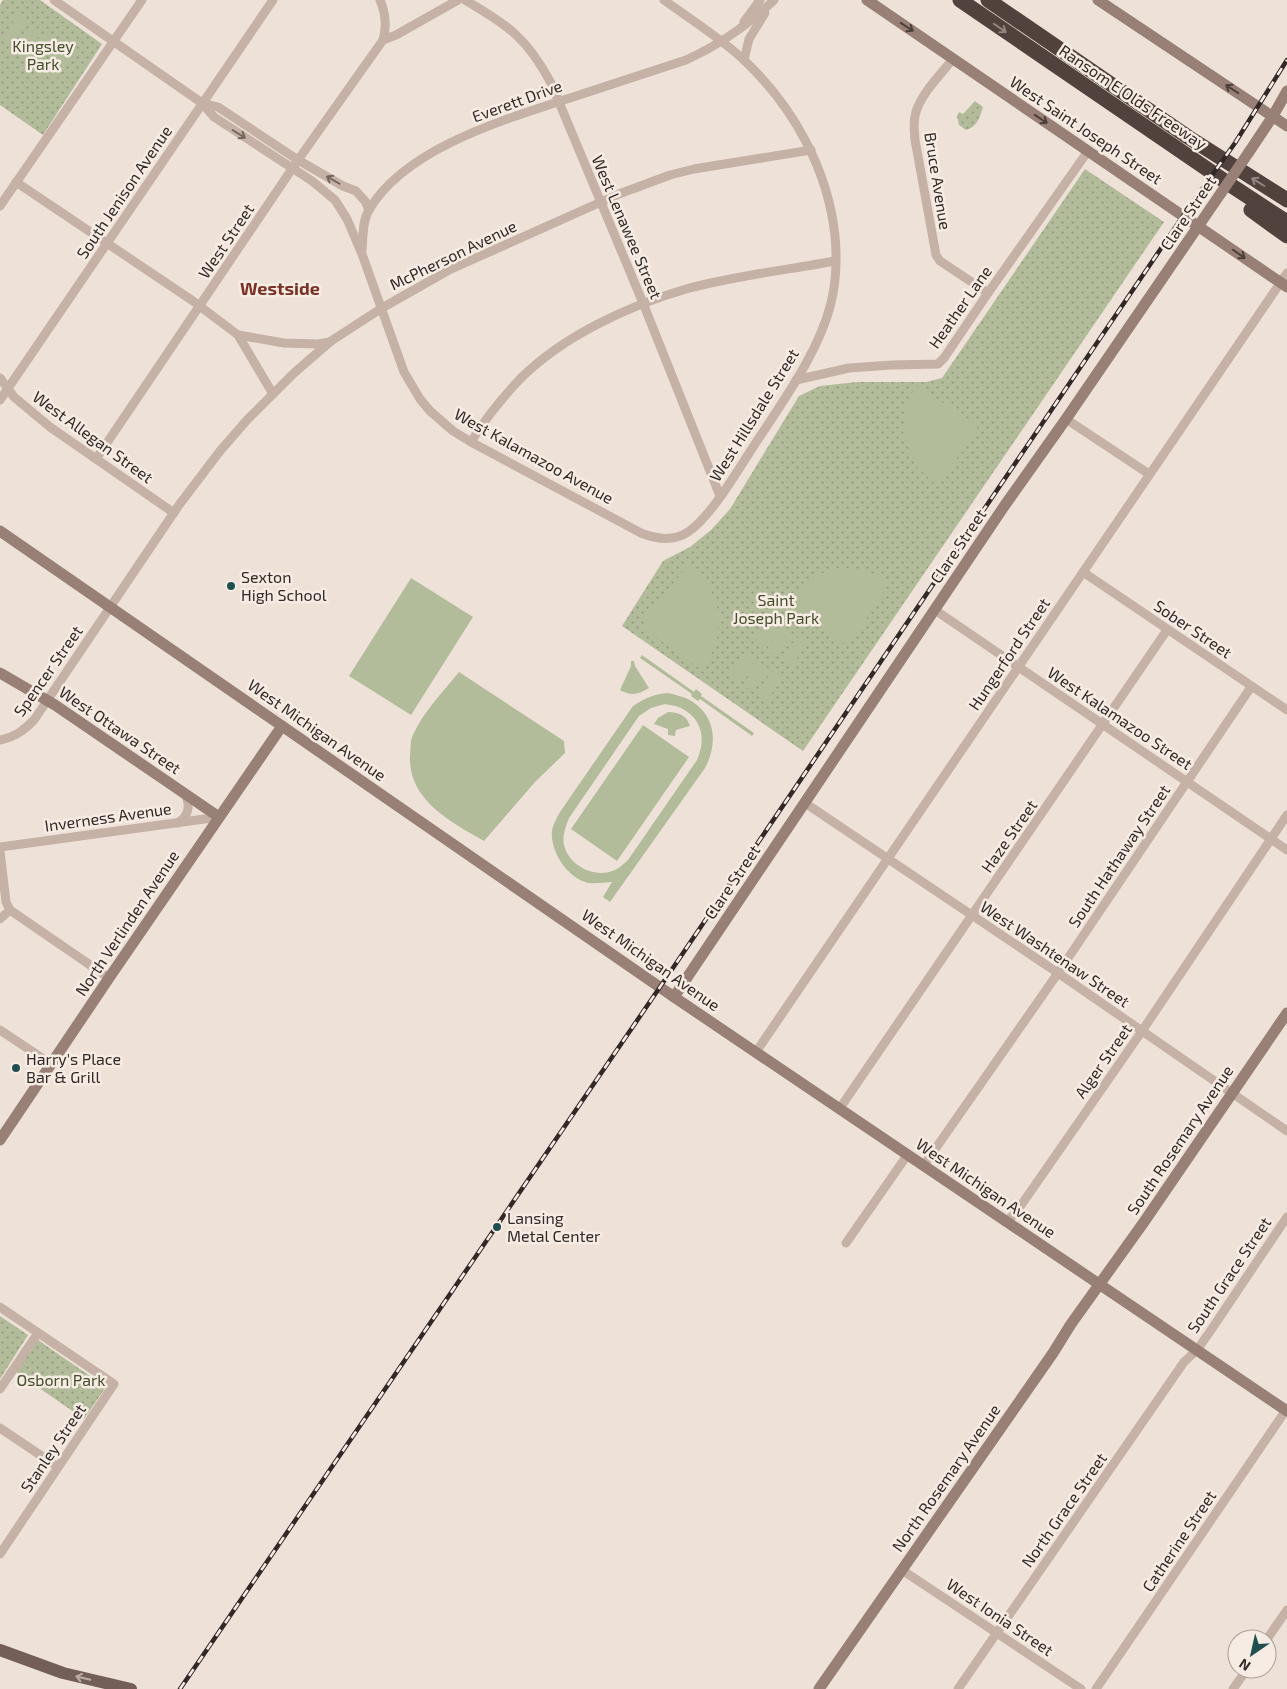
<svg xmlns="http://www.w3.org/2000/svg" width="1287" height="1689" font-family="'Exo 2',sans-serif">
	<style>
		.park { fill: url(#park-dots) }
		.garden { fill: #b3bc9a; fill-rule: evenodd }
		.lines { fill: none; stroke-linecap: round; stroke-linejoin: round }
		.street { stroke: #c5b1a5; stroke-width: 9 }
		.secondary { stroke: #988077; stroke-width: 11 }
		.primary { stroke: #735f58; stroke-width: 12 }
		.highway { stroke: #52423d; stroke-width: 15 }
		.rail-casing { stroke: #322926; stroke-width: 4.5 }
		.rail { stroke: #f7ece4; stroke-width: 2.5; stroke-dasharray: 8; stroke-linecap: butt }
		.secondary-bridge { stroke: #988077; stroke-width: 11 }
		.oneway { stroke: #4c3f3a }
		.oneway2 { stroke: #948680 }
		.oneway3 { stroke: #74665f }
		.oneway4 { stroke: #bcada5 }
		.poi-dot { fill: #1f504f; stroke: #f7ece4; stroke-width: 2 }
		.labels { text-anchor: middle; stroke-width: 5; stroke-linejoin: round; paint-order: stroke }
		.park-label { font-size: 16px; fill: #444e2c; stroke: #f7ece4 }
		.street-label { font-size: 16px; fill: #322926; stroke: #f7ece4 }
		.poi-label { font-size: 16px; fill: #322926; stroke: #f7ece4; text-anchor: start }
		.neighbourhood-label { font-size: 18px; font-weight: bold; fill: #7a3225; stroke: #f7ece4 }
	</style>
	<defs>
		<pattern id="park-dots" width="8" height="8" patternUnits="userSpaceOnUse" patternTransform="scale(1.25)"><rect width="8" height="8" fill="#b3bc9a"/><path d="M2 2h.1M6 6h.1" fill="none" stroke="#92997d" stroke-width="1.8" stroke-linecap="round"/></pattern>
	</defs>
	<rect width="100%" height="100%" fill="#eee2d8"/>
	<g class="park">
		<path d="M3 0H40L102 44 43 135 0 105V5Z"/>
		<path d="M975 101 983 107C980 117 977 127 966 130L959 125 957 116 959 112 963 114Z"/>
		<path d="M1085 169 1164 222 803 751 622 626 663 561 690 547 711 530 730 509 799 396 820 386 857 382H926L942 378Z"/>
		<path d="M0 1316 28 1335 0 1379Z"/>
		<path d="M38 1340 106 1387 84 1419 16 1372Z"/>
	</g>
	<g class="garden">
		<path d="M18 15 28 22 13 45 2 37Z"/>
		<path d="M31 24 42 32 26 54 15 47Z"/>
		<path d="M44 34 55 41 39 63 29 56Z"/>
		<path d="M64 40 77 48 55 81 42 72Z"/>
		<path d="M916 386 976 424 978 431 936 485 916 466 903 434 905 406Z"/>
		<path d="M689 564 709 586 719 613 717 643 702 670 646 630 644 619Z"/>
		<path d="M834 568 863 569 890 582 852 641 841 643 785 603 807 580Z"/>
		<path d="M411 578 473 617 411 715 349 676Z"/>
		<path d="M769 617 780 625 764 647 753 640Z"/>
		<path d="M783 627 793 634 777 657 767 649Z"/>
		<path d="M797 637 807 644 791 667 781 659Z"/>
		<path d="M745 653 755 660 740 683 729 675Z"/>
		<path d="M642 655 694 692 696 689 702 694 701 696 754 733 752 736 700 699 698 701 691 696 692 694 640 658Z"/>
		<path d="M631 661H634L635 666 649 688C638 695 631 696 620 690L631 666Z"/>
		<path d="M758 662 769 669 753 692 743 685Z"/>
		<path d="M772 671 782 678 767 701 756 694Z"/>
		<path d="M459 672 564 741 565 753 535 782 484 841C451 822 408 800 410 756 411 750 410 743 412 737 422 713 443 692 459 672Z"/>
		<path d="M668 693C676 695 686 697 693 702 717 718 717 746 705 768L610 902 603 897 612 882C604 882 593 885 585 882 566 876 550 850 552 831 553 824 557 818 560 812L633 706C645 698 654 694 668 693ZM665 704C670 705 677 706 681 708 703 719 706 740 697 760L628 860C624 864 619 868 615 870 595 879 569 866 564 845 562 836 566 826 569 818L639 716 651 708Z"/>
		<path d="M668 712C679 712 687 716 690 726L676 730 675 736 668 735V729L654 724 658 718Z"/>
		<path d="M643 725 689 757 617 861 571 829Z"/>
	</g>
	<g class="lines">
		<g class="street">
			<path d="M54 0 202 103 214 117 312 181 335 200 347 219 362 254 404 372 420 399 430 411 453 431 471 442 641 533C656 539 673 542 688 532 710 517 733 478 748 455 777 409 818 356 831 303 836 282 837 257 835 236 828 169 793 107 745 61 721 38 691 20 664 0"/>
			<path d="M380 0C386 14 387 26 383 40"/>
			<path d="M465 0C508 25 527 38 551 83L643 303 720 496"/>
			<path d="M744 22 760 0"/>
			<path d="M953 59C941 74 921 94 916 112 913 121 914 131 915 140L936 255 940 261 988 293"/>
			<path d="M744 60 749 39 765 13"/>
			<path d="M202 103 218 107 298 160 343 186 356 191 365 201 369 210"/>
			<path d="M16 182 193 301 238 335 284 343 318 344 330 342"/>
			<path d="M0 206 142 0"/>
			<path d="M362 251C363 239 362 221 369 210 405 148 506 119 570 98 609 85 647 73 686 60 719 45 748 25 774 0"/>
			<path d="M238 335 273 394"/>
			<path d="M0 378 14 397 50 427 174 513"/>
			<path d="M796 380 849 368 892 365 938 364 944 358 988 293 1088 151"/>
			<path d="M0 400 273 0"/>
			<path d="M1066 419 1149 474"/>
			<path d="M471 442C485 419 502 398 520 379 563 336 628 306 686 289 734 276 786 270 835 261"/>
			<path d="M96 459 298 160 383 40 396 35 458 0"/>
			<path d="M1083 572 1287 710"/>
			<path d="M935 610 1287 850"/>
			<path d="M0 740C15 737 23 731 34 720L179 505 220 451 247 420 294 373 331 341 382 308 449 270 619 194 670 175 694 169 811 150"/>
			<path d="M805 803 1058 973 1287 1131"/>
			<path d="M178 823C189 815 190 807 186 795"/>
			<path d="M0 847 219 817"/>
			<path d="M0 851 6 902 10 910 109 978"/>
			<path d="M0 919 10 910"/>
			<path d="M0 1030 51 1064"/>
			<path d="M756 1052 1287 273"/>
			<path d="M840 1108 1167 630"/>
			<path d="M924 1165 1058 973 1251 687"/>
			<path d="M1006 1221 1015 1214 1142 1031 1287 815"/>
			<path d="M846 1243 908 1154"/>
			<path d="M0 1307 114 1384 0 1554"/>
			<path d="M0 1389 38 1333"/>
			<path d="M0 1428 58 1467"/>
			<path d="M902 1570 1081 1689"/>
			<path d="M1267 1639 1287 1610"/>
			<path d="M958 1689 1184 1362 1197 1350 1209 1333 1287 1217"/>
			<path d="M1096 1689 1286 1410"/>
			<path d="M1233 1689 1247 1669"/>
		</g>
		<g class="secondary">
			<path d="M867 0 1287 287"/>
			<path d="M1098 0 1287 126"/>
			<path d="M1249 152 1273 116 1287 91"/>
			<path d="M0 531 674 997 1287 1411"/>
			<path d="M0 673 55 705 219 817"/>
			<path d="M674 997 1005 505 1066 419 1221 193"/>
			<path d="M0 1140 109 978 282 726"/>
			<path d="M819 1689 1053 1353 1071 1324 1144 1222 1287 1013"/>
		</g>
		<path class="primary" d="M0 1650 63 1673 131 1689"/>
		<g class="highway">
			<path d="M960 0 1232 186 1287 222"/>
			<path d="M988 0 1188 137 1287 200"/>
			<path d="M1251 210 1287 236"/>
		</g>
		<defs>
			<path id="rail" d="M180 1689 660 987 1183 216 1235 143 1287 60"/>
		</defs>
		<use href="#rail" class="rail-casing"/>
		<use href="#rail" class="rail"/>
		<path class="secondary-bridge" d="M1221 193 1249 152"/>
	</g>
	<defs><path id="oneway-shaft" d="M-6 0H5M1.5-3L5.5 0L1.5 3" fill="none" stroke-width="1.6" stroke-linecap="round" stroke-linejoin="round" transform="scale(1.25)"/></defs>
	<g class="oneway">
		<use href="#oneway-shaft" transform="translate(907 27) rotate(34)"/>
		<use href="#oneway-shaft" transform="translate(1232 89) rotate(-147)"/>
		<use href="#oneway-shaft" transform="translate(1041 119) rotate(34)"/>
		<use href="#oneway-shaft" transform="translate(1239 254) rotate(35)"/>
	</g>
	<g class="oneway2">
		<use href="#oneway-shaft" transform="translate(1000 28) rotate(35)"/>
		<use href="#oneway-shaft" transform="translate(1258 182) rotate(-148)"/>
	</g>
	<g class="oneway3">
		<use href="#oneway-shaft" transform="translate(239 134) rotate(32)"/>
		<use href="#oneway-shaft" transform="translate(333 180) rotate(-150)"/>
	</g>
	<use class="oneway4" href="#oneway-shaft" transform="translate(83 1678) rotate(-167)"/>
	<g class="poi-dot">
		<circle cx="231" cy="586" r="5"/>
		<circle cx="16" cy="1068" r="5"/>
		<circle cx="497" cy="1227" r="5"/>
	</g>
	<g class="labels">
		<g class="park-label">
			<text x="43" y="52">Kingsley<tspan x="43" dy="18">Park</tspan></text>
			<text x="776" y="606">Saint<tspan x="776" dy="18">Joseph Park</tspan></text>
			<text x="61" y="1386">Osborn Park</text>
		</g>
		<g class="street-label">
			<text transform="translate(1133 97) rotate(34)" y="6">Ransom E Olds Freeway</text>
			<text transform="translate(517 101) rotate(-20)" y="6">Everett Drive</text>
			<text transform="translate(1086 130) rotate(34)" y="6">West Saint Joseph Street</text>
			<text transform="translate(938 181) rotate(81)" y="6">Bruce Avenue</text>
			<text transform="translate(124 192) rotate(-56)" y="6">South Jenison Avenue</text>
			<text transform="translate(1188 213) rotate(-56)" y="6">Clare Street</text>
			<text transform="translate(627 227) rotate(67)" y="6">West Lenawee Street</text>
			<text transform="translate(226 241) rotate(-56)" y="6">West Street</text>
			<text transform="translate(453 255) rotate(-26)" y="6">McPherson Avenue</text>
			<text transform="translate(960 307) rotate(-55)" y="6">Heather Lane</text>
			<text transform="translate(754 415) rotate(-58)" y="6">West Hillsdale Street</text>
			<text transform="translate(93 437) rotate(36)" y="6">West Allegan Street</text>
			<text transform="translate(534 456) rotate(29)" y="6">West Kalamazoo Avenue</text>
			<text transform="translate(958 546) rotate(-56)" y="6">Clare Street</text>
			<text transform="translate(1193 629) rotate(34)" y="6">Sober Street</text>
			<text transform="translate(1009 654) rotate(-56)" y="6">Hungerford Street</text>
			<text transform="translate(48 671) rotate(-55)" y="6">Spencer Street</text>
			<text transform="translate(1120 718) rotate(34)" y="6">West Kalamazoo Street</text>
			<text transform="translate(120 730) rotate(34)" y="6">West Ottawa Street</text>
			<text transform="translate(317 730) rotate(35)" y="6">West Michigan Avenue</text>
			<text transform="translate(108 817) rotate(-8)" y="6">Inverness Avenue</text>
			<text transform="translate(1009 836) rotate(-55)" y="6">Haze Street</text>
			<text transform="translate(1119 856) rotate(-56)" y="6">South Hathaway Street</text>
			<text transform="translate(732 882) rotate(-56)" y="6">Clare Street</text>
			<text transform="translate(127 923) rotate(-56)" y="6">North Verlinden Avenue</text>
			<text transform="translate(1055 954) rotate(34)" y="6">West Washtenaw Street</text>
			<text transform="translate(651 960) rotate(35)" y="6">West Michigan Avenue</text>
			<text transform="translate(1103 1061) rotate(-55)" y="6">Alger Street</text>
			<text transform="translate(1180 1140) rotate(-56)" y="6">South Rosemary Avenue</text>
			<text transform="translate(986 1188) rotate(34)" y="6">West Michigan Avenue</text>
			<text transform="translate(1229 1275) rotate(-56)" y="6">South Grace Street</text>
			<text transform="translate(53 1448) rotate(-56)" y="6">Stanley Street</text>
			<text transform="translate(946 1478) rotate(-55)" y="6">North Rosemary Avenue</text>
			<text transform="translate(1064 1510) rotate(-55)" y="6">North Grace Street</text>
			<text transform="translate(1179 1541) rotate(-56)" y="6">Catherine Street</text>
			<text transform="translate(1000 1617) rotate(34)" y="6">West Ionia Street</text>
		</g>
		<g class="poi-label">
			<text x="241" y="583">Sexton<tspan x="241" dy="18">High School</tspan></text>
			<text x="26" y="1065">Harry's Place<tspan x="26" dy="18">Bar &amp; Grill</tspan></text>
			<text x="507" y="1224">Lansing<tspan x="507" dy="18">Metal Center</tspan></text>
		</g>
		<g class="neighbourhood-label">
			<text x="280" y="295">Westside</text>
		</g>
	</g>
	<g transform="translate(1252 1654) rotate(214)"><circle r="24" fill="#f7ece4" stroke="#a89e98"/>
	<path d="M0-4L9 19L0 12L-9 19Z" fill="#1f504f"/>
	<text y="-8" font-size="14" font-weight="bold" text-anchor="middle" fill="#322926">N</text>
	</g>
</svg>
